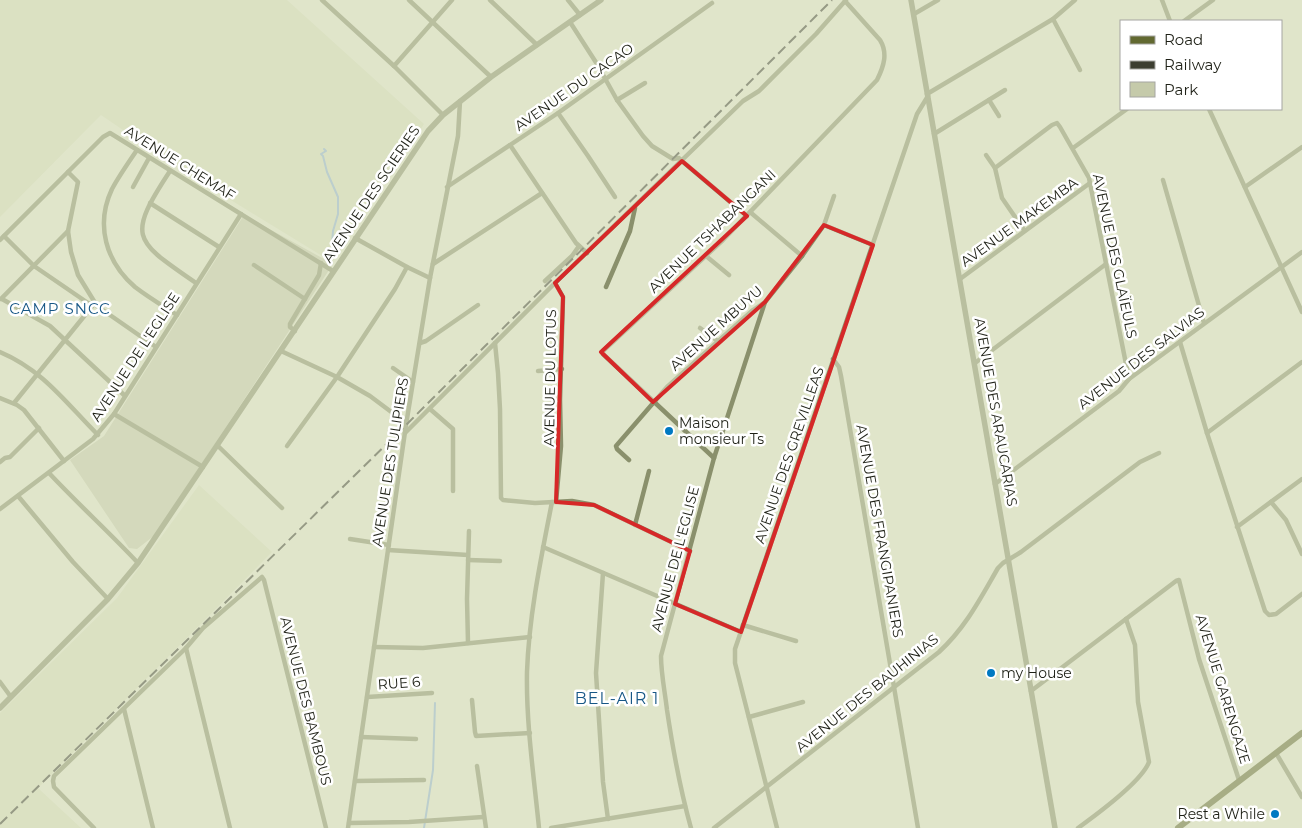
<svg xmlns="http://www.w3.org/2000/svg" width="1302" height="828" font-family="Montserrat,sans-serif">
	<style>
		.built { fill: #d5dbb9 }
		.green { fill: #c5caaa }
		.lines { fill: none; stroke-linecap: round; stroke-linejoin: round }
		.stream { stroke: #90b2d0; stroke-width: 2 }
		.minor { stroke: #8a906c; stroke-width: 4.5 }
		.tertiary { stroke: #8a906c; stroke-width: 5.5 }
		.secondary { stroke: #626931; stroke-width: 6 }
		.rail { stroke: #3c3e31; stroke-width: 2; stroke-dasharray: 10 5; stroke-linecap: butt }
		.marked { fill: none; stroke: #d62828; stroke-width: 4; stroke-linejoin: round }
		.poi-dot { fill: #0079c2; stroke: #fff; stroke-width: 2 }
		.labels { text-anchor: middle; stroke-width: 5; stroke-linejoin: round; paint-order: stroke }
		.street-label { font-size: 14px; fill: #1e2016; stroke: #fff }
		.poi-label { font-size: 14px; fill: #1e2016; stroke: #fff; text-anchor: start }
		.neighbourhood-label { font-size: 15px; letter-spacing: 1px; fill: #175786; stroke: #fff }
		.quarter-label { font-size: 16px; letter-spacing: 1px; fill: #175786; stroke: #fff }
	</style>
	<rect width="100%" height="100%" fill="#e0e5ca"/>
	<g class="built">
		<path d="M0 0H287L424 124 332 262 177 167 101 115 0 217Z"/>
		<path d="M199 485 272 552 38 788 81 828H0V713L117 598Z"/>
	</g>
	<path class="green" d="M244 215 333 264 155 535 137 549 129 548 70 460 104 436Z"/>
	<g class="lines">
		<g class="stream">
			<path d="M324 149 326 151 321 154 323 156 327 172 338 197V214L333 231 332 244"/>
			<path d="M424 828 433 770 435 703"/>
		</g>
		<g class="minor">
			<path d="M322 0 394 66 443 115"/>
			<path d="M409 0 491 77"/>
			<path d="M490 0 537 45"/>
			<path d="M568 0 580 15"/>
			<path d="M1162 0 1170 21"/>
			<path d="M914 14 938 0"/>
			<path d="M1053 19 1080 70"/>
			<path d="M1184 21 1213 0"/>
			<path d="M570 22 597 64 617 100 643 136 652 146 673 159 679 158 682 161"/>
			<path d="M394 66 452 0"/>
			<path d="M927 94 1053 19 1075 0"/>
			<path d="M617 100 645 83"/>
			<path d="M989 100 999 116"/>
			<path d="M1209 109 1302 312"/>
			<path d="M558 113 588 156 615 197"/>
			<path d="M934 134 1005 90"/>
			<path d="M510 145 576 243 587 253"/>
			<path d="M1073 148 1127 109"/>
			<path d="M137 150C128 163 119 176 112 189 95 225 106 262 135 287 148 297 163 306 177 315"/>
			<path d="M986 155 995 168"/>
			<path d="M682 161 747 216"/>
			<path d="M170 171C126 238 134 240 196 283"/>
			<path d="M68 172 78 182 68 231 71 252 78 275 97 306 156 347"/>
			<path d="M1163 180 1204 323"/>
			<path d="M133 187 149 158"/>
			<path d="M447 187 558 113 712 3"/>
			<path d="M1245 187 1302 147"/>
			<path d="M150 203 219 247"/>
			<path d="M750 212 802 256"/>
			<path d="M824 225 873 245"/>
			<path d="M1024 230 1002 198 995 168 1052 125 1057 123 1060 127 1089 178 1129 379"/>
			<path d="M4 236 34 266 88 303 94 304"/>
			<path d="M355 238 407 267 430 278"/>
			<path d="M0 240 103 137 110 133 333 271"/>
			<path d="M706 256 729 275"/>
			<path d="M433 264 542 193"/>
			<path d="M254 265 305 299"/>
			<path d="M960 279 1090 183"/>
			<path d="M545 281 572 256 579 246"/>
			<path d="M555 283 563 297 560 400 561 446 556 502"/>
			<path d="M606 287 630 231 635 208"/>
			<path d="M1 299 68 231"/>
			<path d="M2 299 50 326 124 395"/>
			<path d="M700 328 719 342"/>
			<path d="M295 331 290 327V324L319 275 321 263"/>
			<path d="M1180 342 1207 433 1265 611 1269 615 1276 614 1302 594"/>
			<path d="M420 343 426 341 478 305"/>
			<path d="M495 343 498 373 500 409 501 498 503 500 535 503 572 501 594 505 690 551"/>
			<path d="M281 351 337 377 370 396 406 423"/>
			<path d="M0 352C43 370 66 403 98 435"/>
			<path d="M833 359 839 367 841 376 918 828"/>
			<path d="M975 363 1106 264"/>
			<path d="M393 368 413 382"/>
			<path d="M538 371 562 369"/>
			<path d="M0 398 17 405 24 410 64 461"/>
			<path d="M14 403 94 304"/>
			<path d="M430 409 453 429V491"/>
			<path d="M114 414 203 467"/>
			<path d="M405 433 555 283 743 101 759 91 816 34 846 0"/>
			<path d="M1207 433 1302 362"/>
			<path d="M218 446 282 508"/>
			<path d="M287 446 337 377 395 289 407 267"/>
			<path d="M714 458 603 354V351L723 240 877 80C884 66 888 53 880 40L845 1"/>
			<path d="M629 460 617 449 616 446 667 387 753 310 765 302 802 256 824 225 834 196"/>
			<path d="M0 462 5 458 10 457 39 428"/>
			<path d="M49 473C78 504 109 532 138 563"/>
			<path d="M995 484 1119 391 1129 379 1302 252"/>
			<path d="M18 496 73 562 108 599"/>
			<path d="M1271 502 1286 520 1302 554"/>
			<path d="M0 509 93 439 114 414 241 214"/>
			<path d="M635 525 649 471"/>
			<path d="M1237 527 1302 479"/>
			<path d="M350 539 389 545"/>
			<path d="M543 547 741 632"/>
			<path d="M388 550 468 555"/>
			<path d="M468 560 500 561"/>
			<path d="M603 573 596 673 603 782 608 819"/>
			<path d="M743 625 796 641"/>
			<path d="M468 643 467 599 469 531"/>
			<path d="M374 647 423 648 530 637"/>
			<path d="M186 648 230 828"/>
			<path d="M0 682 11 697"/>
			<path d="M1031 691 1176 581 1179 580 1199 659 1239 780"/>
			<path d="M367 697 432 693"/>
			<path d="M472 700 475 732 476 736 530 733"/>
			<path d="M124 709 153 828"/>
			<path d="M749 717 803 702"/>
			<path d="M361 737 416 739"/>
			<path d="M1276 753 1302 797"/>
			<path d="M477 766 486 828"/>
			<path d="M355 781 424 780"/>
			<path d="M349 823 409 822 483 817"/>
			<path d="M94 828 54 787 53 781 54 776 186 648 203 628 262 577 264 580 326 828"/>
			<path d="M348 828 406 425 430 278 458 136 460 101"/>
			<path d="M539 828C534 777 526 724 527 672 529 615 541 558 552 502"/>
			<path d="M551 828 685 806"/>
			<path d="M691 828C680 789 673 750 667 710 665 692 661 674 661 656L714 458 765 302"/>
			<path d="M714 828 939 652C966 627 980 599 998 568L1003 563 1021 552 1140 462 1159 453"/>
			<path d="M777 828 735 663V649L917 114 928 96"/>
			<path d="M1078 828C1096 815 1142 781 1149 762L1138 702 1135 645 1126 619"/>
		</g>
		<g class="tertiary">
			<path d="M911 0 1055 828"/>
			<path d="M0 708 108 599 138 563 428 131 443 115 491 77 601 0"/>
		</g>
		<path class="secondary" d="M1178 828 1302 733"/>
		<path class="rail" d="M0 824 406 425 832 0"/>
	</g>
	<path d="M0 0H1302V828H0ZM682 161 747 216 601 352 653 402 765 302 824 225 873 245 741 632 675 604 690 551 594 505 556 502 563 297 555 283Z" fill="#e0e5ca" fill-opacity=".55" fill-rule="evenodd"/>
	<path class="marked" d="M682 161 747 216 601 352 653 402 765 302 824 225 873 245 741 632 675 604 690 551 594 505 556 502 563 297 555 283Z"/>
	<g class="poi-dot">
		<circle cx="669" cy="431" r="5"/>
		<circle cx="991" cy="673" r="5"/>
		<circle cx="1275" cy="814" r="5"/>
	</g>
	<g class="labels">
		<g class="street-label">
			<text transform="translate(574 87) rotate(-35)" y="5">AVENUE DU CACAO</text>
			<text transform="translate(180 163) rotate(32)" y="5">AVENUE CHEMAF</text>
			<text transform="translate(371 194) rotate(-56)" y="5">AVENUE DES SCIERIES</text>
			<text transform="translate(1019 222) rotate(-36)" y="5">AVENUE MAKEMBA</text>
			<text transform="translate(712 231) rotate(-44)" y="5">AVENUE TSHABANGANI</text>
			<text transform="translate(1115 256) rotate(78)" y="5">AVENUE DES GLAÏEULS</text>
			<text transform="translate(716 328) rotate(-42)" y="5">AVENUE MBUYU</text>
			<text transform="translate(135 357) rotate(-57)" y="5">AVENUE DE L'EGLISE</text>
			<text transform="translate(1141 358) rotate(-38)" y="5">AVENUE DES SALVIAS</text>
			<text transform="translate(550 378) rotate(-89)" y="5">AVENUE DU LOTUS</text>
			<text transform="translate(996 412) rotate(80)" y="5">AVENUE DES ARAUCARIAS</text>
			<text transform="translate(789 455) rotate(-71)" y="5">AVENUE DES GREVILLEAS</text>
			<text transform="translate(390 462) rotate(-81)" y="5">AVENUE DES TULIPIERS</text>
			<text transform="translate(880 531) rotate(80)" y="5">AVENUE DES FRANGIPANIERS</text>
			<text transform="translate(675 559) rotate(-75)" y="5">AVENUE DE L'EGLISE</text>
			<text transform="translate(399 683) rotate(-4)" y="5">RUE 6</text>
			<text transform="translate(1223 689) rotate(73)" y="5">AVENUE GARENGAZE</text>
			<text transform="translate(867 693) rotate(-39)" y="5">AVENUE DES BAUHINIAS</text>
			<text transform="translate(306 701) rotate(76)" y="5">AVENUE DES BAMBOUS</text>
		</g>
		<g class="poi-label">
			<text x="679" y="428">Maison<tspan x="679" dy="16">monsieur Ts</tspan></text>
			<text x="1001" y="678">my House</text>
			<text x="1265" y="819" text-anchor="end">Rest a While</text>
		</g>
		<g class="neighbourhood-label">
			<text x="60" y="314">CAMP SNCC</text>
		</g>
		<g class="quarter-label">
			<text x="617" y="704">BEL-AIR 1</text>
		</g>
	</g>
	<rect x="1120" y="20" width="162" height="90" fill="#ffffff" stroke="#a5a6a2"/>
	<rect x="1130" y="36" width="25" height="8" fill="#626931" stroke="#a5a6a2"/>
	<text x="1164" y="45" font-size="15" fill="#1e2016">Road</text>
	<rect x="1130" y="61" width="25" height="8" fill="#3c3e31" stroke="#a5a6a2"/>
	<text x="1164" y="70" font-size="15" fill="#1e2016">Railway</text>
	<rect x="1130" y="82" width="25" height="15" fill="#c5caaa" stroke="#a5a6a2"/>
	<text x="1164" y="95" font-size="15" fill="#1e2016">Park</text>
</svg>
